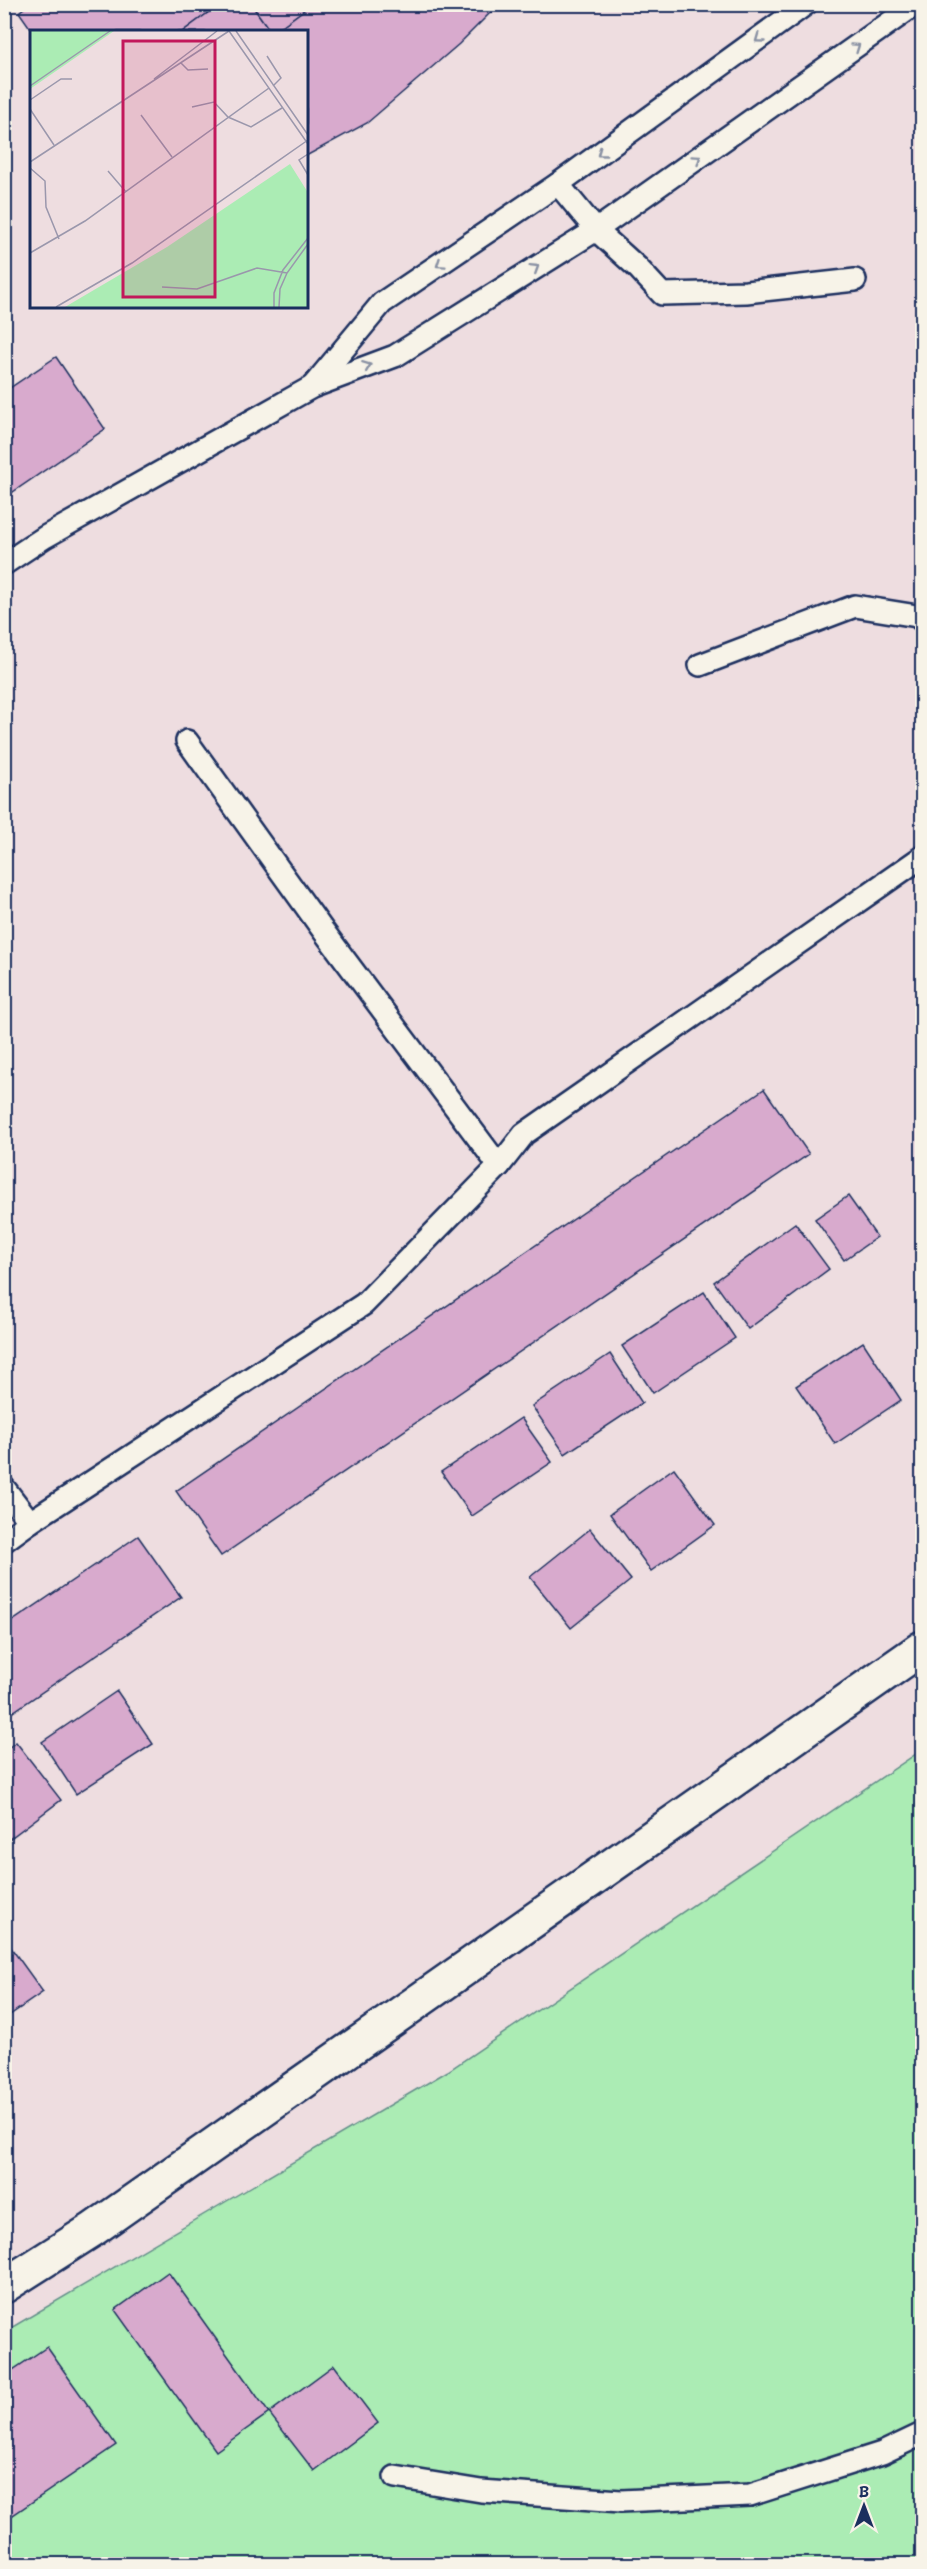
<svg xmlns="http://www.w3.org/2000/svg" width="927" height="2569" font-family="Mali,sans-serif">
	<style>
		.green { fill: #abecb4; stroke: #638e89; stroke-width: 1.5 }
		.building { fill: #d8aacd; stroke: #1b2f5e; stroke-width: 1.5 }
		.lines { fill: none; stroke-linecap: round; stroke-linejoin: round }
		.lane-casing { stroke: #1b2f5e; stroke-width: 26 }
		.street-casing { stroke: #1b2f5e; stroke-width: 38 }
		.lane { stroke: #f7f3e8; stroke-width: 21 }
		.street { stroke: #f7f3e8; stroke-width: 33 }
		.oneway { stroke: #8991a3 }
		.inset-road { fill: none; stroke: #9a97ac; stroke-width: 1.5 }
		.view { fill: #c2185b; fill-opacity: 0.15; stroke: #c2185b; stroke-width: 3 }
		.inset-edge { fill: none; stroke: #1b2f5e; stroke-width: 3 }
	</style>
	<rect width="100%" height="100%" fill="#eedde0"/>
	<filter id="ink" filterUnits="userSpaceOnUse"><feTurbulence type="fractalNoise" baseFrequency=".0167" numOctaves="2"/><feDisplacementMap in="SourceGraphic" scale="12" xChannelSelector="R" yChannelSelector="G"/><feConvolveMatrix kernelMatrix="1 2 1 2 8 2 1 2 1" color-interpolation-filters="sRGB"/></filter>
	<g filter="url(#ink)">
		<path class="green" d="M922 1750V2564H5L4 2332 448 2071Z"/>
		<g class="building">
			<path d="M29 4H220L182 32H33L19 12Z"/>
			<path d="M220 4H251L271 32H182Z"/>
			<path d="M251 4H312L274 32H271Z"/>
			<path d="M312 4H499L459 44 367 123 306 156V32H274Z"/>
			<path d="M56 357 105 429 4 498V392Z"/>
			<path d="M764 1089 809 1154 221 1556 176 1491Z"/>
			<path d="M848 1196 877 1237 844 1260 815 1219Z"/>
			<path d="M795 1223 829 1269 748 1329 714 1282Z"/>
			<path d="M704 1292 735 1338 653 1393 622 1346Z"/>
			<path d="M863 1342 901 1400 835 1444 796 1386Z"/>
			<path d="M610 1354 642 1403 565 1454 532 1406Z"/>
			<path d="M521 1418 552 1462 472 1516 441 1472Z"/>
			<path d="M674 1468 715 1525 651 1571 610 1514Z"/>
			<path d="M590 1529 631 1580 571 1628 530 1577Z"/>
			<path d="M138 1536 181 1597 4 1718V1627Z"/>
			<path d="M117 1691 153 1744 76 1794 42 1742Z"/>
			<path d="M16 1742 61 1800 4 1843V1751Z"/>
			<path d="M4 1938 43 1992 4 2019Z"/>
			<path d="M168 2272 269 2413 216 2451 115 2310Z"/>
			<path d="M47 2347 116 2445 4 2521V2376Z"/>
			<path d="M334 2365 378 2423 314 2471 269 2413Z"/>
		</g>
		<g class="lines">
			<defs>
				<g id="lane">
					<path d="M558 184 596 230 638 268 662 294 746 292 855 280"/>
					<path d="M313 386 382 303 558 184 806 4"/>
					<path d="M4 564 45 537 312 387 395 356 596 230 916 4"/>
					<path d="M700 665 855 606 917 616 922 620"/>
					<path d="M187 741 322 929 499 1166"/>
					<path d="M4 1488 30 1522"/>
					<path d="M4 1541 30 1522 364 1304 499 1166 524 1134 922 857"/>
					<path d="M395 2477 481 2491 621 2501 750 2495 882 2453 922 2434"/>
				</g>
				<path id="street" d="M4 2286 92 2230 922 1648"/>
			</defs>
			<use href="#lane" class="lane-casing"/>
			<use href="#street" class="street-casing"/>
			<use href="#lane" class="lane"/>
			<use href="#street" class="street"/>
		</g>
		<defs><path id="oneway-chevron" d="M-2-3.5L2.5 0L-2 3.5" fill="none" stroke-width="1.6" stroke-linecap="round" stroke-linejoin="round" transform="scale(1.5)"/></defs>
		<g class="oneway">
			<use href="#oneway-chevron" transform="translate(759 39) rotate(144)"/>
			<use href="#oneway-chevron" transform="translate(856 47) rotate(-35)"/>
			<use href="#oneway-chevron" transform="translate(601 153) rotate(144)"/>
			<use href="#oneway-chevron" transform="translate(697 159) rotate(-35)"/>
			<use href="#oneway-chevron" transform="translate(440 264) rotate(146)"/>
			<use href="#oneway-chevron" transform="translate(535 268) rotate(-32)"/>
			<use href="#oneway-chevron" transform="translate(367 366) rotate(-21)"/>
		</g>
	</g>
	<g transform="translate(30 30)">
		<rect width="278" height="278" fill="#eedde0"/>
		<path d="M0 1H84L0 59ZM260 134 277 161V277H35L137 217Z" fill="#abecb4"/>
		<path class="inset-road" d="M199 1 278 114M206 1 278 105M237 26 251 48 243 56M151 33 158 40 178 39M124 49 187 1M0 56 80 1M0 70 31 49H42M162 77 184 72 198 87 221 97 252 78M0 79 24 115M111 85 142 127M278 124 269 130 278 145M0 132 199 1M0 138 15 151 16 177 29 209M78 141 96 162M0 223 55 191 239 58M132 257 167 259 227 238 257 243M26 277 102 233 278 110M244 277V263L253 240 278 208M249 277 250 259 257 243 278 214"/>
		<path class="view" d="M93 11H185V267H93Z"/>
		<rect width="278" height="278" class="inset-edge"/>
	</g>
	<rect width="927" height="2569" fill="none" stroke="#f7f3e8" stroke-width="24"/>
	<rect x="12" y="12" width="903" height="2545" fill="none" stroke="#1b2f5e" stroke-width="2" filter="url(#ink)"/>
	<g transform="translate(864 2506)" stroke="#f7f3e8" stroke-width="4.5" paint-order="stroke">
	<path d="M0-4.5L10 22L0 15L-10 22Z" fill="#1b2f5e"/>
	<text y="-9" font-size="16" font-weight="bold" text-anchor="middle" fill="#1b2f5e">B</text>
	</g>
</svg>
